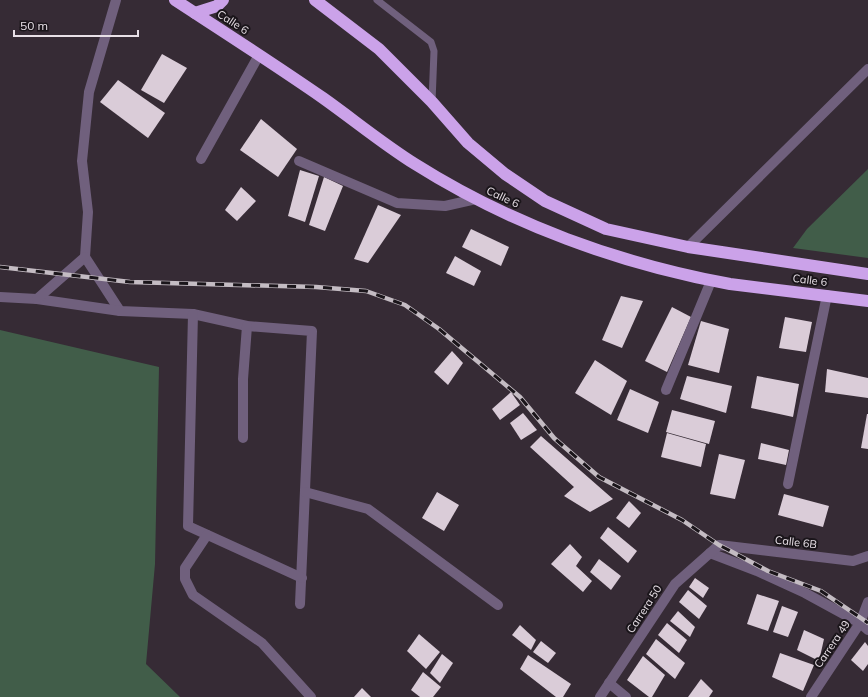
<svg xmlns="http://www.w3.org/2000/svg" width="868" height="697" font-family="Mulish,sans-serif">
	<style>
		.green { fill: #415d49 }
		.building { fill: #daccd8 }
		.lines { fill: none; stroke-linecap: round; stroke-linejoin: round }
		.lane { stroke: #70607d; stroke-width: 7 }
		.street { stroke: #70607d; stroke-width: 10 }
		.highway { stroke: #cba2e9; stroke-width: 12 }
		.rail-casing { stroke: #c4bcc3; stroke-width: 4.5 }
		.rail { stroke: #1a151a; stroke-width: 3; stroke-dasharray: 9; stroke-linecap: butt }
		.labels { text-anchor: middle; stroke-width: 4; stroke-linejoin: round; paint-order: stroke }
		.street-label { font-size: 11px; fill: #e8e0e7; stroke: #1a151a }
	</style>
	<rect width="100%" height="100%" fill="#362b35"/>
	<g class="green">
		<path d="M868 169V258L793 248 807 229Z"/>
		<path d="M0 330 159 367 155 564 146 664 180 697H0Z"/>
	</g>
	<g class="building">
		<path d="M162 54 187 68 164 103 141 90Z"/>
		<path d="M118 80 165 113 148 138 100 102Z"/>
		<path d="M261 119 297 149 278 177 240 150Z"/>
		<path d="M300 170 319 176 305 222 288 216Z"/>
		<path d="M324 177 343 186 325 231 309 225Z"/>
		<path d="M241 187 256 201 237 221 225 210Z"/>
		<path d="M378 205 401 215 368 263 354 259Z"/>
		<path d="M471 229 509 247 501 266 462 247Z"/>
		<path d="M455 256 481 271 474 286 446 273Z"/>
		<path d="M621 296 643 301 622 348 602 340Z"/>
		<path d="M672 307 691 317 667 372 645 361Z"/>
		<path d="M785 317 812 322 806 352 779 348Z"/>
		<path d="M701 321 729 329 719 373 688 365Z"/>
		<path d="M452 351 463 363 448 385 434 372Z"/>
		<path d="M595 360 627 381 611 415 575 393Z"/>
		<path d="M827 369 868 378V398L825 392Z"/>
		<path d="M687 376 732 386 726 413 680 399Z"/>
		<path d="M757 376 799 384 793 417 751 408Z"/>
		<path d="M630 389 659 402 648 433 617 420Z"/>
		<path d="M511 392 520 405 500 420 492 409Z"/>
		<path d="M672 410 715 421 709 444 666 432Z"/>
		<path d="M523 413 537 430 521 440 510 423Z"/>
		<path d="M867 414H868V449L861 448Z"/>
		<path d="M667 433 706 444 701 467 661 457Z"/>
		<path d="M541 436 613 499 590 512 564 496 574 487 530 447Z"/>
		<path d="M761 443 789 450 786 465 758 459Z"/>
		<path d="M719 454 745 460 735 499 710 494Z"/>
		<path d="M437 492 459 505 444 531 422 518Z"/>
		<path d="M784 494 829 506 823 527 778 515Z"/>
		<path d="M629 501 641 513 629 528 616 518Z"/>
		<path d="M608 527 637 551 628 563 600 538Z"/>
		<path d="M570 544 582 557 576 566 592 581 583 592 551 564Z"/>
		<path d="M599 559 621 576 611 590 590 572Z"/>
		<path d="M695 578 709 588 703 598 689 587Z"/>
		<path d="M688 590 707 606 699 619 679 602Z"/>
		<path d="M757 594 779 601 768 631 747 624Z"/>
		<path d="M782 606 798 612 788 637 773 632Z"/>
		<path d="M678 611 695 627 690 637 670 621Z"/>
		<path d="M667 623 687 640 679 653 658 635Z"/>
		<path d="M520 625 536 640 531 650 512 635Z"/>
		<path d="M804 630 824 639 819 661 797 650Z"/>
		<path d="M419 634 440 652 426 669 407 651Z"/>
		<path d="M656 639 685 663 675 679 646 654Z"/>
		<path d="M541 641 556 653 548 663 533 652Z"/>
		<path d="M865 642 868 646V664L863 671 851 660Z"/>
		<path d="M780 653 814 665 803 691 772 677Z"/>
		<path d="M442 654 453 663 440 683 430 673Z"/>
		<path d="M528 655 571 684 563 697H556L520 669Z"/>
		<path d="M643 656 665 675 652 697H649L627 680Z"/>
		<path d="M423 672 441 687 433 697H420L411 690Z"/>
		<path d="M701 679 713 691 709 697H688Z"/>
		<path d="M362 688 371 697H354Z"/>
	</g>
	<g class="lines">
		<path class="lane" d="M377 0 431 42 434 51 432 102"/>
		<g class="street">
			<path d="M116 0 89 92 82 161 88 212 85 257 120 311"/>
			<path d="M201 159 259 55"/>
			<path d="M299 161 397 203 445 206 476 199"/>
			<path d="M688 247 868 69"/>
			<path d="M0 297 37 299 120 311 193 314 247 326 312 331 300 604"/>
			<path d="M37 299 85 257"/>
			<path d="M193 314 188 526 302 578"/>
			<path d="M666 390 711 281"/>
			<path d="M243 438V379L247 326"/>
			<path d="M788 484 827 295"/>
			<path d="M305 492 368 509 498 605"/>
			<path d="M207 535 185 568V579L193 595 262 643 311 697"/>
			<path d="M710 553 757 571 805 593 860 623 868 630"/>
			<path d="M609 683 626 697"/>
			<path d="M600 697 675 584 719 545 853 561 868 556"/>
			<path d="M811 697 860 623 868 602"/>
		</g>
		<g class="highway">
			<path d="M175 0C224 32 274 64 323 98 354 120 383 144 415 164 510 224 620 264 730 284L868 301"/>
			<path d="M315 0 379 49 432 102 468 143 505 174 545 201 606 229 688 247 868 274"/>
			<path d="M195 13 217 6 223 0"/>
		</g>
		<defs>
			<path id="rail" d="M0 267 130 282 316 287 366 291 405 305 439 329 520 397 554 438 599 477 682 520 719 545 768 571 821 591 868 623"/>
		</defs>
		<use href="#rail" class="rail-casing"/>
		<use href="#rail" class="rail"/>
	</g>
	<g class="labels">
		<g class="street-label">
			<text transform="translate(233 22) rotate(33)" y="4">Calle 6</text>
			<text transform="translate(503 197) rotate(25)" y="4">Calle 6</text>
			<text transform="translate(810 280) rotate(7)" y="4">Calle 6</text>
			<text transform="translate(796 542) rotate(7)" y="4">Calle 6B</text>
			<text transform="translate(644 609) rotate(-57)" y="4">Carrera 50</text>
			<text transform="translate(832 644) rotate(-56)" y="4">Carrera 49</text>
		</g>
	</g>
	<path d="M14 30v6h124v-6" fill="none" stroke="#e8e0e7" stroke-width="2"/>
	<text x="20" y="30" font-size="12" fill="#e8e0e7" stroke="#1a151a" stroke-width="3" paint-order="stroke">50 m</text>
</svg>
